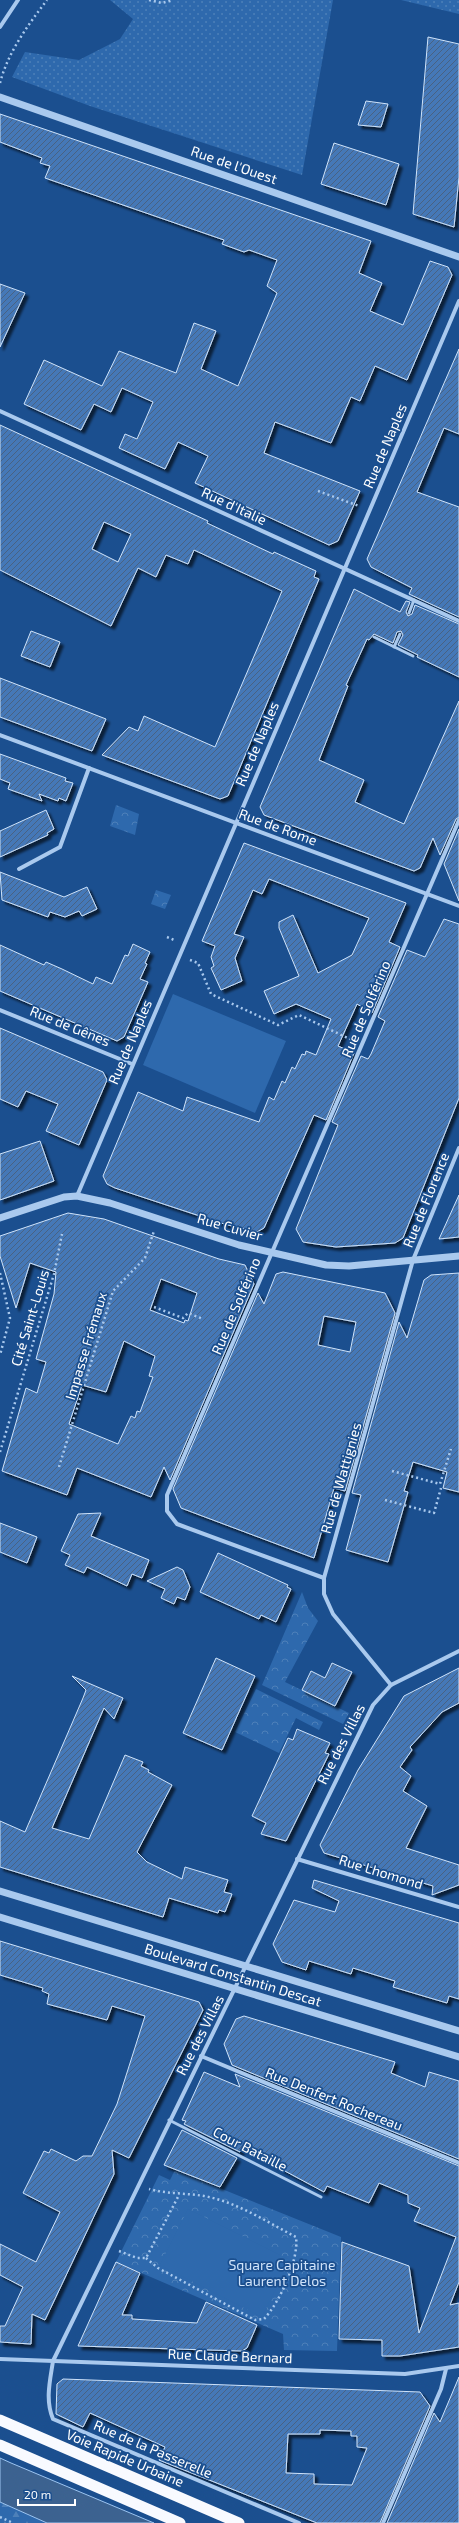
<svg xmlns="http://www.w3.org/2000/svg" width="459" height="2523" font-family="'Exo 2',sans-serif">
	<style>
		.grass { fill: url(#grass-dots) }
		.forest { fill: url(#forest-firs) }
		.park { fill: url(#park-crowns) }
		.pitch { fill: #2e69ad }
		.water { fill: #3c6290; stroke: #9cc4f0 }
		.building { fill: url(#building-hatch); stroke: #cfe3fa; fill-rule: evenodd; filter: url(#shadow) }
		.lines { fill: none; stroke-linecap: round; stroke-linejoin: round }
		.path { stroke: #a9c9ee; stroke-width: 2.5; stroke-dasharray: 2 3; stroke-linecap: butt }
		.service { stroke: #a9c9ee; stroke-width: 3 }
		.minor { stroke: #a9c9ee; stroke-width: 4 }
		.tertiary { stroke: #a9c9ee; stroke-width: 7 }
		.trunk { stroke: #f8faff; stroke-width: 11 }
		.labels { text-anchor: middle; stroke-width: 3.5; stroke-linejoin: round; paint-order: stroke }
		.street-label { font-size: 14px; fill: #fff; stroke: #1b4f8f }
		.park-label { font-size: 14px; fill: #cfe3fa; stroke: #1b4f8f }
	</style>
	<defs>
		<pattern id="grass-dots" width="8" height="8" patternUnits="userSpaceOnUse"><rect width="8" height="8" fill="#2e69ad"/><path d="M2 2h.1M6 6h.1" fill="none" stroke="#4d80b9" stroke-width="1.8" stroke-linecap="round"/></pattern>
		<pattern id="forest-firs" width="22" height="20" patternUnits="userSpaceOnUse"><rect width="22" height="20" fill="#2e69ad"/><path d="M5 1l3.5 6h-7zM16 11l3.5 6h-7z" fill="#4d80b9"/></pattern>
		<pattern id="park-crowns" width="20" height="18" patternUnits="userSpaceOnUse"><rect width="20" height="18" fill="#2e69ad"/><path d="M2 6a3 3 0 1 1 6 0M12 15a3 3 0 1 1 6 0" fill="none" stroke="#4d80b9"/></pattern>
		<pattern id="building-hatch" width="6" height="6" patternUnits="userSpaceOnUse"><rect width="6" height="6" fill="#4478b7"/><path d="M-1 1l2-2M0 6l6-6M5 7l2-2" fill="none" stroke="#486282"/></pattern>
		<filter id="shadow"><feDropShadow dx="3.5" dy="3.5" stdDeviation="1" flood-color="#0009"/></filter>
	</defs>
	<rect width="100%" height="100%" fill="#1b4f8f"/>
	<g class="grass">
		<path d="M110 0H333L302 175 90 106 12 77 25 52 79 60 120 39 133 19Z"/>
		<path d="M401 0H459V14Z"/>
	</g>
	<path class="forest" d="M0 2502 47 2523H0Z"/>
	<g class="park">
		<path d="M116 805 139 814 135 835 110 826Z"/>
		<path d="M156 890 171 895 165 909 151 904Z"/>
		<path d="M302 1592 308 1608 318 1621 285 1682 349 1713 343 1724 262 1685Z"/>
		<path d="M256 1689 323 1722 319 1730 296 1718 279 1753 235 1732Z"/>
		<path d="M175 2170 341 2237 337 2351 284 2350 283 2334 116 2262 159 2175 170 2180Z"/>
	</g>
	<g class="pitch">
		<path d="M173 994 286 1041 255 1113 143 1065Z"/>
		<path d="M188 2209 290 2260 262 2317 160 2265Z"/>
	</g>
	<path class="water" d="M0 2458 11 2463 154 2523H47L0 2502Z"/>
	<g class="building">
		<path d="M428 37 459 44V177L454 227 413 214Z"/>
		<path d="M366 101 388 104 381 127 358 125Z"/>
		<path d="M0 114 371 241 359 273 382 283 370 311 403 325 430 261 448 267 452 275 407 380 375 366 360 401 351 397 331 443 275 422 264 453 360 491 338 541 329 545 195 483 208 456 178 442 165 469 119 448 125 434 137 439 153 402 122 388 111 412 94 404 81 430 24 404 44 360 102 386 119 351 176 373 194 323 216 331 201 369 238 386 277 293 267 286 277 260 249 250 244 252 222 244 224 240 45 178 50 166 40 163 42 158 0 142Z"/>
		<path d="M334 143 399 164 386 205 321 184Z"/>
		<path d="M0 284 25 293 0 347Z"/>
		<path d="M459 349V434L444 428 417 492 459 507V617L409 594 412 588 371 567 367 559Z"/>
		<path d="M0 425 208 521 207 523 273 554 274 552 316 571 314 577 319 579 228 796 220 799 102 755 129 727 138 731 144 716 215 747 282 591 194 550 188 564 166 555 156 577 138 568 111 626 0 570ZM104 522 131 534 118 562 92 549Z"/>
		<path d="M354 589 400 612 406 601 410 602 406 612 408 616 412 614 415 605 459 624V677L417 657 418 655 398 645 403 635 401 631 397 632 393 643 374 634 369 640 367 639 346 685 348 686 319 760 364 780 355 802 404 824 459 701V817L456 819 440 855 433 838 420 868 414 871 264 815 260 807Z"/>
		<path d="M31 631 60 642 50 667 21 656Z"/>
		<path d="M0 678 106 719 92 751 0 717Z"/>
		<path d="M0 754 66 778 65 781 73 783 66 801 59 798 58 801 39 794 42 801 8 789 10 783 0 779Z"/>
		<path d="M46 810 54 829 47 833 48 835 0 857V831Z"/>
		<path d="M459 829V901L444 864Z"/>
		<path d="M244 843 406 903 389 942 400 947 372 1013 357 1004 338 1046 354 1053 326 1120 314 1115 264 1228 257 1232 224 1224 115 1188 107 1184 103 1176 138 1092 183 1111 187 1097 259 1122 269 1097 274 1100 282 1081 285 1083 292 1067 295 1069 302 1054 305 1055 306 1051 316 1055 331 1019 296 1004 274 1014 264 991 299 976 279 928V922L293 915 318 973 352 955 369 918 269 879 262 894 253 890 234 934 244 937 235 958 242 981 221 990 211 968 214 966 211 957 215 946 202 941Z"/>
		<path d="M0 872 64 897 87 887 97 909 82 916 79 911 65 917 50 912 48 917 2 900Z"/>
		<path d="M444 919 459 924V1098L403 1238 395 1243 336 1247 303 1242 296 1229 338 1125 332 1122 361 1056 368 1059 371 1054 385 1021 378 1017 407 950 425 957Z"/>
		<path d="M133 944 150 952 145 963 147 964 140 979 148 982 124 1037 117 1041 0 991V945L44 965 46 962 62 969 93 984 96 977 112 984 125 955 128 956Z"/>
		<path d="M0 1028 103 1072 107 1080 79 1145 46 1131 58 1104 26 1091 18 1107 0 1099Z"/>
		<path d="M40 1141 54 1181 0 1200V1154Z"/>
		<path d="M459 1195V1237L439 1239Z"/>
		<path d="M68 1213 104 1219 219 1259 245 1265 254 1284 170 1480 164 1467 151 1497 77 1468 67 1495 2 1471 26 1388 37 1393 46 1362 36 1359 54 1294 56 1272 30 1263 16 1308 0 1256V1236ZM161 1279 197 1293 188 1321 185 1320 184 1323 150 1310ZM124 1341 155 1356 149 1376 153 1377 140 1412 137 1411 135 1418 131 1416 118 1444 69 1424 82 1385 106 1392Z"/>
		<path d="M283 1272 385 1293 395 1313 345 1491 334 1488 314 1558 181 1508 173 1489 258 1293 264 1304 276 1274ZM324 1316 356 1322 350 1352 318 1345Z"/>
		<path d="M459 1273V1492L443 1488 447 1472 413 1462 404 1491 408 1492 388 1562 346 1550 361 1495 352 1493 399 1322 407 1338 424 1280 431 1275Z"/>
		<path d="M101 1513 91 1536 149 1560 142 1578 132 1574 127 1586 87 1567 84 1573 65 1565 70 1555 61 1551 78 1514Z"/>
		<path d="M0 1523 37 1537 27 1563 0 1552Z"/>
		<path d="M218 1553 288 1585 287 1587 291 1589 276 1622 261 1615 259 1619 200 1592Z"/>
		<path d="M177 1567 183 1570 190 1587 185 1600 177 1597 174 1604 161 1598 165 1589 147 1581Z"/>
		<path d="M216 1658 255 1676 222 1750 183 1733Z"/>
		<path d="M332 1663 352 1672 335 1706 302 1690 311 1671 325 1678Z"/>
		<path d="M459 1668V1703L442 1712 410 1747 412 1750 400 1767 411 1776 403 1791 427 1806 406 1848 459 1865V1885L432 1895 433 1886 324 1853 320 1845 358 1770 404 1696Z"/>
		<path d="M72 1676 123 1698 114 1719 104 1708 52 1828 89 1839 125 1755 143 1762 141 1766 149 1770 148 1772 172 1785 137 1852 147 1862 182 1879 185 1867 228 1880 224 1892 232 1894 225 1912 219 1910 218 1913 169 1898 163 1917 0 1867V1821L25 1832 83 1698 86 1690Z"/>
		<path d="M297 1729 330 1743 325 1753 329 1754 286 1841 261 1834 266 1823 252 1816 288 1738 293 1740Z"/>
		<path d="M314 1880 459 1923V1999L449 1996 447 2003 393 1987 395 1981 353 1968 351 1974 309 1961 306 1970 282 1962 273 1944 294 1900 335 1912 339 1901 312 1888Z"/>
		<path d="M0 1941 199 2002 203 2010 129 2158 112 2150 114 2174 45 2320 32 2314 31 2344 0 2342V2326H5L23 2287 0 2275V2244L36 2262 60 2212 23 2193 44 2151 49 2153 51 2149 76 2161 83 2156H92L117 2104 145 2016 112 2006 107 2020 47 2004 49 1994 42 1991 43 1988 0 1975Z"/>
		<path d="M244 2016 395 2062 391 2073 425 2087 429 2072 459 2081V2159L232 2065 224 2044 236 2019Z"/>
		<path d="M204 2072 240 2087 235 2074 459 2166V2282L450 2305 459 2303V2347L400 2356H382V2340L339 2339 342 2242 409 2266 419 2333 456 2237 414 2221 420 2208 408 2203V2195L379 2183 369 2203 327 2186 324 2192 242 2148 240 2152 184 2124 186 2121 182 2120Z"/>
		<path d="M182 2130 237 2158 220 2187 164 2165Z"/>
		<path d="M116 2262 140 2273 122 2315H132V2319L197 2323 206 2302 257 2325 247 2348 242 2351 78 2346Z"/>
		<path d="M459 2377V2523H387L434 2413 440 2422Z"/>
		<path d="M63 2379 420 2392 430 2406 380 2523H317L159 2460 165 2447 90 2413 83 2427 56 2414 57 2384ZM320 2430 351 2431V2436H357V2447L367 2448 352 2485 314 2484V2474L286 2473 288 2434H320Z"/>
	</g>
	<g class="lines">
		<g class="path">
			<path d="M149 0 162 3 173 0"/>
			<path d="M0 83C8 52 28 25 47 0"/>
			<path d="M318 491 359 506"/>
			<path d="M167 937 174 940"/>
			<path d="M190 960 198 963 211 994 278 1025 299 1015 352 1040"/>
			<path d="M0 1273 10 1318 0 1355"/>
			<path d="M154 1307 183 1318 188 1313 203 1319"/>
			<path d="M0 1452 54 1274 62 1234"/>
			<path d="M59 1467 113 1291 145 1258 154 1231"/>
			<path d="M392 1471 440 1484 451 1449"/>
			<path d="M385 1500 434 1513 441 1488"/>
			<path d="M119 2251 137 2258H146L179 2195"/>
			<path d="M146 2258 158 2268 255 2320 264 2319C280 2302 299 2260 296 2237 267 2222 237 2202 204 2196 186 2193 167 2194 149 2189"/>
			<path d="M0 2517 13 2523"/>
		</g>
		<g class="service">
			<path d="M409 613 414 600"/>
			<path d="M374 637 413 656"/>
			<path d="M394 647 400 634"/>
			<path d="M169 2120 321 2197"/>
		</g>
		<g class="minor">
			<path d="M0 27 18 0"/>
			<path d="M0 411 459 621"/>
			<path d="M0 735 459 906"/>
			<path d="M19 869 60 847 89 768"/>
			<path d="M0 1010 132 1064"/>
			<path d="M77 1196 459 301"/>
			<path d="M324 1578 177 1524 167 1511V1495L459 820"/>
			<path d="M391 1685 333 1614 324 1594V1578L413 1260 459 1148"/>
			<path d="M297 1859 459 1907"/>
			<path d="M201 2056 459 2163"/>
			<path d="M0 2359 405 2374 459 2366"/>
			<path d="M299 2523 53 2419C45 2400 50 2381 53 2361L373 1705 391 1685 459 1651"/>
			<path d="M383 2523 441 2389 446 2369"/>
		</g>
		<g class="tertiary">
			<path d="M0 97 459 257"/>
			<path d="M0 1218 64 1197 77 1196 110 1203 239 1245 326 1265 349 1266 459 1256"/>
			<path d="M0 1891 459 2031"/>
			<path d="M0 1917 459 2057"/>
		</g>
		<g class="trunk">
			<path d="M0 2420 239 2523"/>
			<path d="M0 2445 180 2523"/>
		</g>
	</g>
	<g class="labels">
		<g class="street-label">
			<text transform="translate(234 165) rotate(19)" y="5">Rue de l'Ouest</text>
			<text transform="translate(385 446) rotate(-67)" y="5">Rue de Naples</text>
			<text transform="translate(234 506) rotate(25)" y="5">Rue d'Italie</text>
			<text transform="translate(257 744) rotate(-67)" y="5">Rue de Naples</text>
			<text transform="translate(278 827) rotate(20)" y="5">Rue de Rome</text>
			<text transform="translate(366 1009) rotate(-67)" y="5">Rue de Solférino</text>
			<text transform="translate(70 1026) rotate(22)" y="5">Rue de Gênes</text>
			<text transform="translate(130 1042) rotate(-67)" y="5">Rue de Naples</text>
			<text transform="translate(426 1200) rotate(-68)" y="5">Rue de Florence</text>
			<text transform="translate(230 1227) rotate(16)" y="5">Rue Cuvier</text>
			<text transform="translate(236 1306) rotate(-67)" y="5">Rue de Solférino</text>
			<text transform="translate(30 1318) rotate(-73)" y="5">Cité Saint-Louis</text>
			<text transform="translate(86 1346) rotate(-73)" y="5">Impasse Frémaux</text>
			<text transform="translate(341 1478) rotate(-74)" y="5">Rue de Wattignies</text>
			<text transform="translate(341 1744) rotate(-63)" y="5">Rue des Villas</text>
			<text transform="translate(381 1872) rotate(17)" y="5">Rue Lhomond</text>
			<text transform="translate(233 1975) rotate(17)" y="5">Boulevard Constantin Descat</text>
			<text transform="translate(200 2035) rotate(-63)" y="5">Rue des Villas</text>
			<text transform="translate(334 2099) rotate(22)" y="5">Rue Denfert Rochereau</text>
			<text transform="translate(250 2149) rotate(27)" y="5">Cour Bataille</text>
			<text transform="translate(230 2356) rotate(2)" y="5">Rue Claude Bernard</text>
			<text transform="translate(153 2449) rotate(23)" y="5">Rue de la Passerelle</text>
			<text transform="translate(125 2458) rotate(23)" y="5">Voie Rapide Urbaine</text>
		</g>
		<g class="park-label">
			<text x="282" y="2270">Square Capitaine<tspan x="282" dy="16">Laurent Delos</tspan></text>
		</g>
	</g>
	<path d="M18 2499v6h57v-6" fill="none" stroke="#ffffff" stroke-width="2"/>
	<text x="24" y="2499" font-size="12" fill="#ffffff" stroke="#1b4f8f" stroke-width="3" paint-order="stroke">20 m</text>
</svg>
